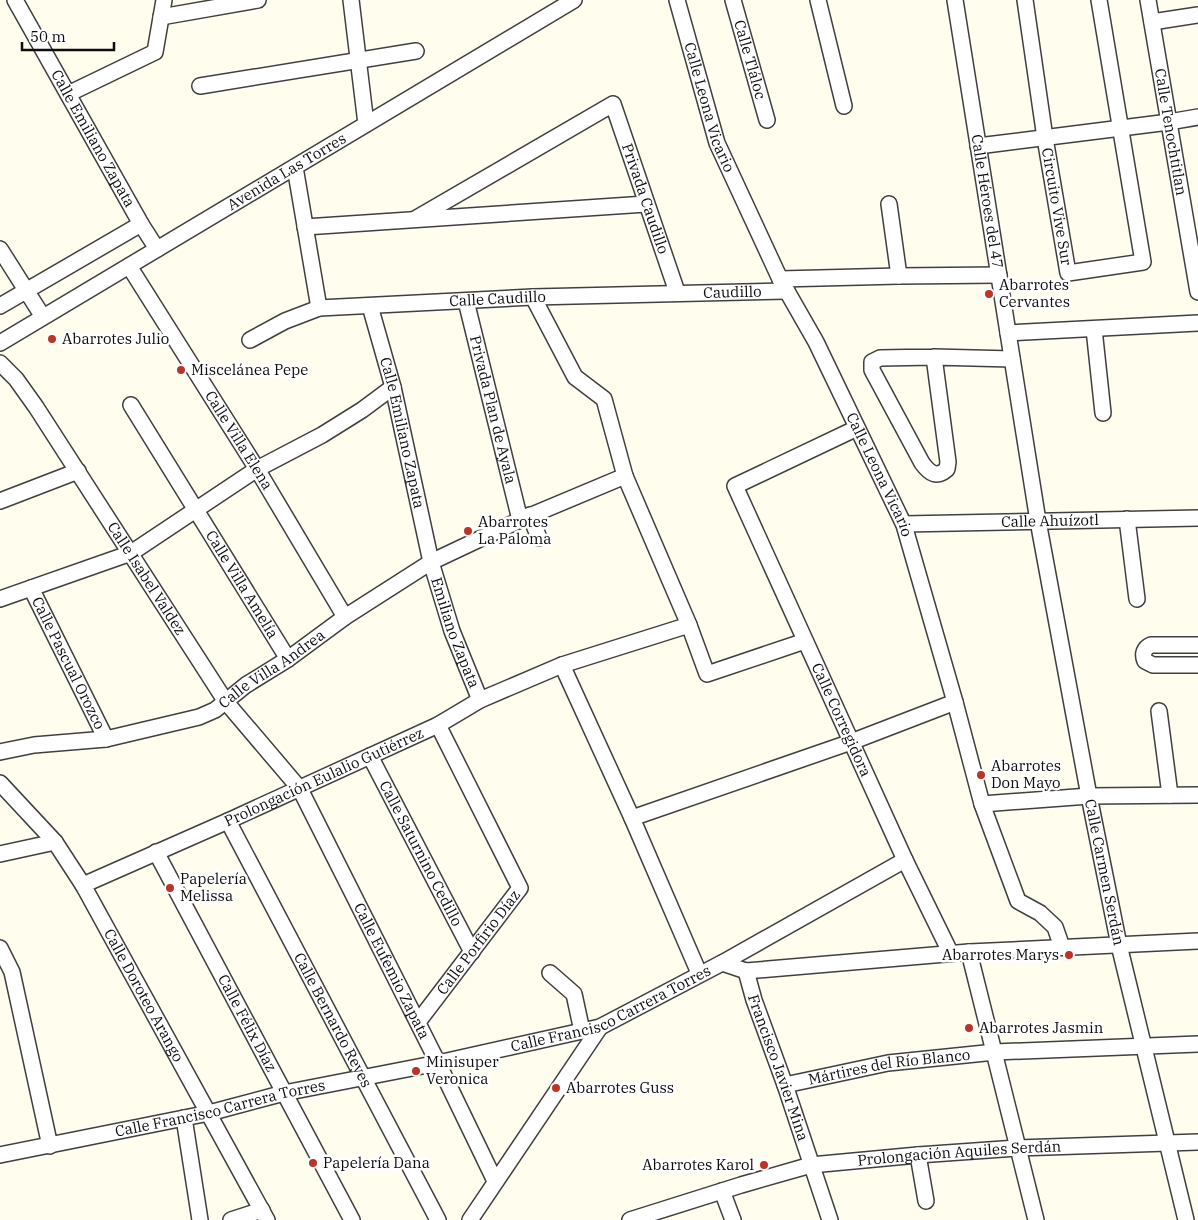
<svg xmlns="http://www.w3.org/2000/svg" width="1198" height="1220" font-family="'IBM Plex Serif',serif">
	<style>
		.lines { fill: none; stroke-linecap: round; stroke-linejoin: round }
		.street-casing { stroke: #404040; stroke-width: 18 }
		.street { stroke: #fff; stroke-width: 15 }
		.poi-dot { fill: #ba3428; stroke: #fff; stroke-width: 2 }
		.labels { text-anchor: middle; stroke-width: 5; stroke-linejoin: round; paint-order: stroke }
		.street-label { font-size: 15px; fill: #0d0d0d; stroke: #fff }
		.poi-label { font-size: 15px; fill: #0d0d0d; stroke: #fff; text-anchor: start }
	</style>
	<rect width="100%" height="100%" fill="#fffdee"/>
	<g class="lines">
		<defs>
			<g id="street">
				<path id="s1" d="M15 0 141 224 157 249"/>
				<path d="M351 0 366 124"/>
				<path id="s2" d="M677 0 717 143 780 279 816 342 904 525 955 702 982 804 1018 901 1040 913 1055 927 1062 947"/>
				<path id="s3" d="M733 0 767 120"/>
				<path d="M818 0 844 106"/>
				<path id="s4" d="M955 0 1038 521 1089 796 1119 945 1186 1220"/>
				<path id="s5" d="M1025 0 1045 138 1068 273 1143 262 1099 0"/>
				<path id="s6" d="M1148 0 1198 292"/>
				<path d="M161 17 258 0"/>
				<path d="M1152 22 1198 15"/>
				<path d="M200 86 416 51"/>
				<path d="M68 94 155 52 164 0"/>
				<path d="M978 146 1169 122 1198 117"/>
				<path d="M295 167 319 308"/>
				<path d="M889 204 899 276"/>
				<path id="s7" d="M415 219 613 104 677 292"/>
				<path d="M305 227 646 204"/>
				<path d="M0 249 43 317"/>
				<path id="s8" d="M129 266 257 469 345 617"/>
				<path d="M780 279 899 276 999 275"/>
				<path d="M533 297 575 377 604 399 625 476 689 625 707 674 805 641"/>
				<path id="s9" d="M466 301 520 520"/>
				<path d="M0 306 141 224"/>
				<path id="s10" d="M370 306 393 387 431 562 452 631 480 700"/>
				<path d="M1094 329 1103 413"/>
				<path d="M1008 333 1198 323"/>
				<path id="s11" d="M250 340 285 321 319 308 533 297 787 291"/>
				<path id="s12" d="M0 343 574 0"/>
				<path d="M934 357 948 462 947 469C937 478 930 474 922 463L872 370V362L880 358 934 357 1012 359"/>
				<path id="s13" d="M0 363 16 379 36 407 226 702 300 789 438 1063 495 1181"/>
				<path id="s14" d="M131 405 288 659"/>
				<path id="s15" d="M857 428 735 486 905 860 951 954"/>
				<path d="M0 501 78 471"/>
				<path d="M530 515 539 538"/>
				<path d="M1127 519 1137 599"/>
				<path id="s16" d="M904 524 1198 518"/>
				<path id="s17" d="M31 588 106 739"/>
				<path d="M0 599 131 553 257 469 322 435 362 410 393 387"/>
				<path d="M1198 645H1151C1144 648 1142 654 1145 661L1153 665H1198"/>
				<path d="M562 665 632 818 699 973"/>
				<path d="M1159 711 1170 795"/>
				<path id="s18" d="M0 752 34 745 106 739 199 717 215 710 246 685 288 659 345 617 431 562 520 520 625 476"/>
				<path id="s19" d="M370 756 472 952"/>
				<path id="s20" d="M0 783 55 842 83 885 267 1220"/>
				<path d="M982 804 1089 796 1198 795"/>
				<path d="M632 818 851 742 955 702"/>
				<path id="s21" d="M228 821 438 1220"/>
				<path id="s22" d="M156 852 352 1220"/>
				<path d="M0 854 55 842"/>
				<path id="s23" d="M83 885 228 821 438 725 480 700 562 665 689 625"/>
				<path d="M0 948 12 972 50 1146"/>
				<path d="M969 952 1036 1220"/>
				<path d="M722 963 746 971 969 952 1198 941"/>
				<path id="s24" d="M746 971 754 1000 785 1085 830 1220"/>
				<path d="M550 973 574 994 582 1031"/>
				<path id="s25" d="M418 1022 520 888 438 725"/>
				<path id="s26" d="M785 1085 888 1063 995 1052 1198 1044"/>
				<path d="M184 1118 200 1220"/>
				<path id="s27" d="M0 1155 209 1113 284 1093 438 1063 600 1027 722 963 905 860"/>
				<path d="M918 1155 926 1201"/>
				<path d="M722 1191 733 1220"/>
				<path d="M231 1220 262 1210"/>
				<path d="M470 1220 600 1027"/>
				<path id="s28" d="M630 1220 741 1185 811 1165 918 1155 1017 1148 1198 1142"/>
			</g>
		</defs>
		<use href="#street" class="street-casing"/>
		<use href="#street" class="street"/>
	</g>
	<g class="poi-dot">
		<circle cx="989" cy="294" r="5"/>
		<circle cx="52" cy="339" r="5"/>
		<circle cx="181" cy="370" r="5"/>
		<circle cx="468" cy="531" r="5"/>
		<circle cx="981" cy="775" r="5"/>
		<circle cx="170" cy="888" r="5"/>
		<circle cx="1069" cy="955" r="5"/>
		<circle cx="969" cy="1028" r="5"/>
		<circle cx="416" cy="1071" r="5"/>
		<circle cx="556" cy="1088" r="5"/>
		<circle cx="313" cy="1163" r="5"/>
		<circle cx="764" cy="1165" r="5"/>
	</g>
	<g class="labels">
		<g class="street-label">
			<text dy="5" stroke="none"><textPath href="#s3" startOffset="62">Calle Tláloc</textPath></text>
			<text dy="5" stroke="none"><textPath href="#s2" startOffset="112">Calle Leona Vicario</textPath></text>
			<text dy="5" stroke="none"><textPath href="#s6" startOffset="134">Calle Tenochtitlan</textPath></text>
			<text dy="5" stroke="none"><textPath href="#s1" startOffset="159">Calle Emiliano Zapata</textPath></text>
			<text dy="5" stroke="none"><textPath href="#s12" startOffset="334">Avenida Las Torres</textPath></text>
			<text dy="5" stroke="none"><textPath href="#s7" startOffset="329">Privada Caudillo</textPath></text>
			<text dy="5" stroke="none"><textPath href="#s4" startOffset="204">Calle Héroes del 47</textPath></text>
			<text dy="5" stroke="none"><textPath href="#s5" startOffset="209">Circuito Vive Sur</textPath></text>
			<text dy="5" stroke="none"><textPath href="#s11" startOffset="490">Caudillo</textPath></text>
			<text dy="5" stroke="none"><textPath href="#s11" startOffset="255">Calle Caudillo</textPath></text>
			<text dy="5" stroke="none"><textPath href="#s9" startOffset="112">Privada Plan de Ayala</textPath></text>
			<text dy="5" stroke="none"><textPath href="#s10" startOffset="131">Calle Emiliano Zapata</textPath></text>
			<text dy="5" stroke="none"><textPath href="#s8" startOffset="206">Calle Villa Elena</textPath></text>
			<text dy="5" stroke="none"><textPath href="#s2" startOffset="518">Calle Leona Vicario</textPath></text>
			<text dy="5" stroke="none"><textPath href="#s16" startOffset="146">Calle Ahuízotl</textPath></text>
			<text dy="5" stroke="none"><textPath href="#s13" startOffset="261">Calle Isabel Valdez</textPath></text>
			<text dy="5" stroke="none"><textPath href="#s14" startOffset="211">Calle Villa Amelía</textPath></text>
			<text dy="5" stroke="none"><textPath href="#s10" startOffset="338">Emiliano Zapata</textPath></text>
			<text dy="5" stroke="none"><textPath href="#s17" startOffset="84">Calle Pascual Orozco</textPath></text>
			<text dy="5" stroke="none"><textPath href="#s18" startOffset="290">Calle Villa Andrea</textPath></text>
			<text dy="5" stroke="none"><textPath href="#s15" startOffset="392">Calle Corregidora</textPath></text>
			<text dy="5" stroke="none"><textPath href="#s23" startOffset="264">Prolongación Eulalio Gutiérrez</textPath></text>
			<text dy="5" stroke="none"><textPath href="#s19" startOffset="110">Calle Saturnino Cedillo</textPath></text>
			<text dy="5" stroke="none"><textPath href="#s4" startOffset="885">Calle Carmen Serdán</textPath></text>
			<text dy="5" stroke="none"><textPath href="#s25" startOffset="100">Calle Porfirio Díaz</textPath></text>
			<text dy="5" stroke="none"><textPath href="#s13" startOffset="726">Calle Eufemio Zapata</textPath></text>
			<text dy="5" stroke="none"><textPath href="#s20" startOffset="258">Calle Doroteo Arango</textPath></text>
			<text dy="5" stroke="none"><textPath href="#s27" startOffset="630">Calle Francisco Carrera Torres</textPath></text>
			<text dy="5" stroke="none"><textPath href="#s21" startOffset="225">Calle Bernardo Reyes</textPath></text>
			<text dy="5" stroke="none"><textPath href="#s22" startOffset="194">Calle Félix Díaz</textPath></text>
			<text dy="5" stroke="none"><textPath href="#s24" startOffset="102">Francisco Javier Mina</textPath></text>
			<text dy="5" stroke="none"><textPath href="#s26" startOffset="106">Mártires del Río Blanco</textPath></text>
			<text dy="5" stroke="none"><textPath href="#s27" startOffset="225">Calle Francisco Carrera Torres</textPath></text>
			<text dy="5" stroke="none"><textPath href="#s28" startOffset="338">Prolongación Aquiles Serdán</textPath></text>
		</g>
		<g class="poi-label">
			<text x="999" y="290">Abarrotes<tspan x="999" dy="17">Cervantes</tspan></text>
			<text x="62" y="344">Abarrotes Julio</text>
			<text x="191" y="375">Miscelánea Pepe</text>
			<text x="478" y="527">Abarrotes<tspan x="478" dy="17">La Paloma</tspan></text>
			<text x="991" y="771">Abarrotes<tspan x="991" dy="17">Don Mayo</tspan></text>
			<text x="180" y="884">Papelería<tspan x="180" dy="17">Melissa</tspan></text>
			<text x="1059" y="960" text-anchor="end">Abarrotes Marys</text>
			<text x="979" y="1033">Abarrotes Jasmin</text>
			<text x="426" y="1067">Minisuper<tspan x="426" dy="17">Veronica</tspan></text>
			<text x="566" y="1093">Abarrotes Guss</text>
			<text x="323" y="1168">Papelería Dana</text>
			<text x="754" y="1170" text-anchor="end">Abarrotes Karol</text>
		</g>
	</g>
	<path d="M22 42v8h92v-8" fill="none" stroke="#0d0d0d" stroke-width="2.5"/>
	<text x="30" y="42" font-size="15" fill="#0d0d0d" stroke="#ffffff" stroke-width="4" paint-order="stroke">50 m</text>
</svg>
